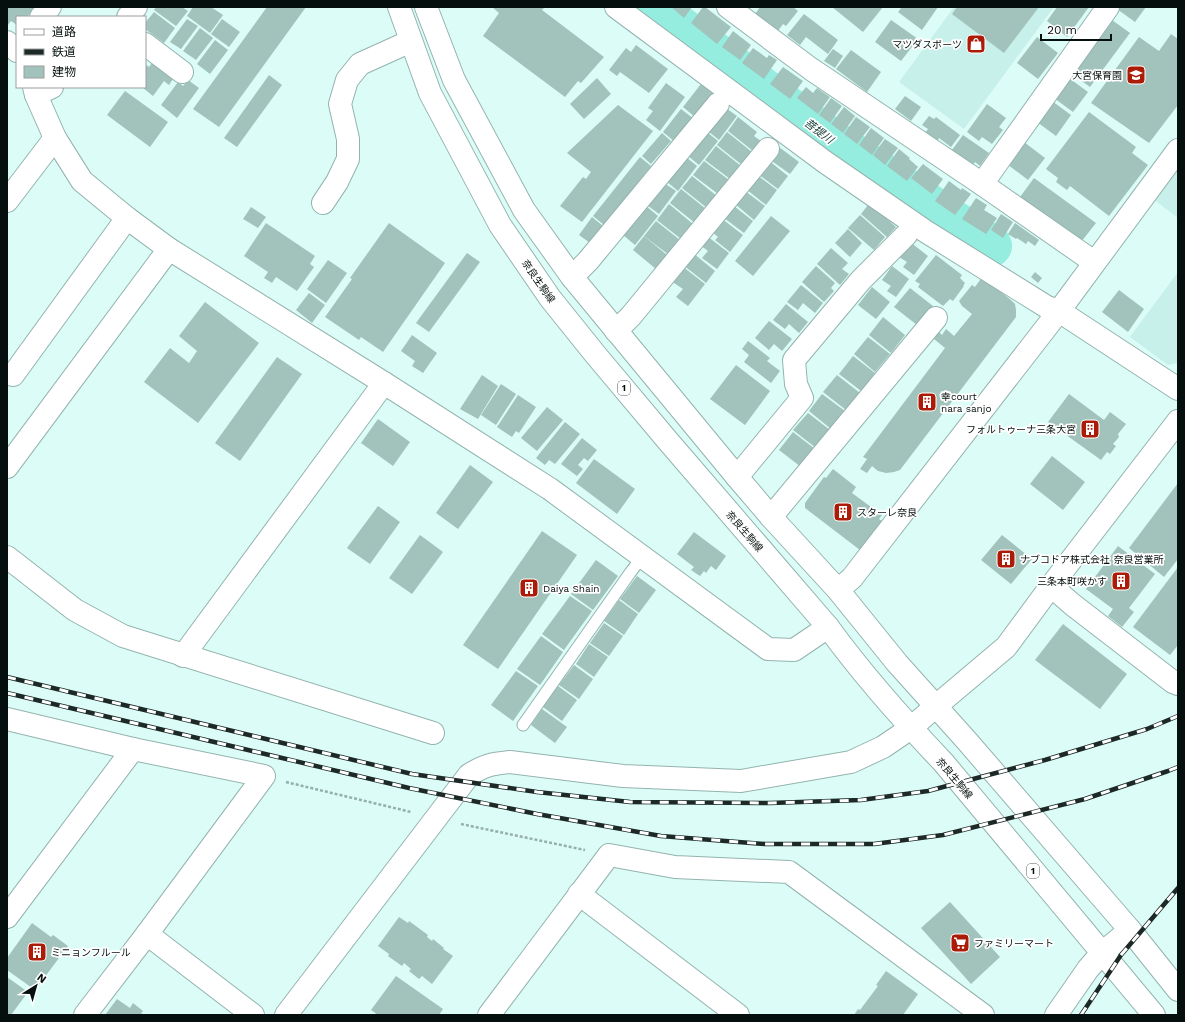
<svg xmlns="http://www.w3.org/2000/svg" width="1185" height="1022" font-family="'Work Sans','Noto Sans JP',sans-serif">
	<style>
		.built { fill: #c6f0e9 }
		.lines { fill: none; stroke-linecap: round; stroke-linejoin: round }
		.river { stroke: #95eddf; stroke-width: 42 }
		.building { fill: #a2c2bc }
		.lane-casing { stroke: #94b3ae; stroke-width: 13 }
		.street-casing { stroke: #94b3ae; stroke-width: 24 }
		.secondary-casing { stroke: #94b3ae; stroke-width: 24 }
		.primary-casing { stroke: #94b3ae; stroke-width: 24 }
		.path { stroke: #96afab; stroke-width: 2.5; stroke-dasharray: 3 2; stroke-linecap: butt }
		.lane { stroke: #fff; stroke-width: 11 }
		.street { stroke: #fff; stroke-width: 22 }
		.secondary { stroke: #fff; stroke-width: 22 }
		.primary { stroke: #fff; stroke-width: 22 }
		.rail-casing { stroke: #1c2927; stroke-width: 4.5 }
		.rail { stroke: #fff; stroke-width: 3; stroke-dasharray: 9; stroke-linecap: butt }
		.labels { text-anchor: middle; stroke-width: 3.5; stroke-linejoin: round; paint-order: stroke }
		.shield { fill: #fff; stroke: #505856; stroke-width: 1 }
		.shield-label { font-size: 9px; font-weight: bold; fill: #05100e }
		.poi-label { font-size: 10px; fill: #05100e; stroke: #fff; text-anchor: start }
		.street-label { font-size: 10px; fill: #05100e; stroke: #fff }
		.water-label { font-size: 11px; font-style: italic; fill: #18413b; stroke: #fff }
	</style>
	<rect width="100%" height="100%" fill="#dcfdf7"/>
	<g class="built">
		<path d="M954 7H1054L964 129 899 82Z"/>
		<path d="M1178 164V218L1152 198Z"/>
		<path d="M1178 272V363L1168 365 1130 337Z"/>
	</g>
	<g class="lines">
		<path class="river" d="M653 7 836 143 991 246"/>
	</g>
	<g class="building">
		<path d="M7 7H35L27 17H17V25L11 21 7 26Z"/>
		<path d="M156 7H182L188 11 176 26 154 10Z"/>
		<path d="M193 7H211L223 15 210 33 187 16Z"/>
		<path d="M267 7H306L219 127 193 109Z"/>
		<path d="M492 7H545L542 10 604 57 581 83 578 81 565 97 483 36 499 13Z"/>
		<path d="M671 7H692L684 18Z"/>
		<path d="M703 7H705L731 27 717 44 691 23Z"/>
		<path d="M760 7H793L798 11 786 26 783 24 778 31 755 14Z"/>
		<path d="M832 7H883L863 32Z"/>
		<path d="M902 7H938L922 30 898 12Z"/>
		<path d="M957 7H1039L1004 53 952 14Z"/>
		<path d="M1057 7H1089L1067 37 1047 21Z"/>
		<path d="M1119 7H1146L1135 22 1117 9Z"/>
		<path d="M154 12 175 28 164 43 145 29V23Z"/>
		<path d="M804 14 838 40 828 54 806 37 800 45 787 35Z"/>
		<path d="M187 19 198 26 181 49 170 42Z"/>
		<path d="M222 19 240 32 229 47 211 34Z"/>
		<path d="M891 20 918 39 901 61 875 42Z"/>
		<path d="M1112 20 1130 33 1090 87 1072 74Z"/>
		<path d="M200 28 213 38 196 60 183 51Z"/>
		<path d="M733 31 751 45 740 60 722 47Z"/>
		<path d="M1171 34 1178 39V105L1149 143 1091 103 1139 37 1159 51Z"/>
		<path d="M1037 37 1058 53 1038 79 1017 63Z"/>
		<path d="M215 40 228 50 210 74 197 64Z"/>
		<path d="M636 45 668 69 649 93 620 72 617 76 609 70 626 48 631 52Z"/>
		<path d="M753 48 767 58 769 55 777 60 764 79 742 63Z"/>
		<path d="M833 49 843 56 835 68 824 61Z"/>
		<path d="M851 50 881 72 867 92 836 69Z"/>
		<path d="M152 63 173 79 169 85 164 81 153 96 142 87H145V64L149 67Z"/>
		<path d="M783 67 803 81 790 99 770 84Z"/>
		<path d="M269 75 282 85 237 147 224 138Z"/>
		<path d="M597 78 611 94 584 119 570 104Z"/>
		<path d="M1069 78 1088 92 1073 112 1054 98Z"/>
		<path d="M188 80 199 88 177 118 161 105 178 82 183 86Z"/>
		<path d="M666 83 685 97 660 131 646 120 653 111 648 108Z"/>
		<path d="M701 84 713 94 695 117 683 107Z"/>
		<path d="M806 87 813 93 817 88 830 97 818 114 797 98Z"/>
		<path d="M125 91 168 122 150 147 107 115Z"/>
		<path d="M905 96 921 107 911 121 895 109Z"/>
		<path d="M831 98 842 106 830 123 819 115Z"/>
		<path d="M1052 101 1071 115 1056 136 1037 122Z"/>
		<path d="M987 104 1006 118 999 127 1003 130 992 144 982 137 979 141 967 132Z"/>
		<path d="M618 105 653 131 582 222 560 206 583 177 586 179 591 172 567 153Z"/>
		<path d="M844 107 855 116 843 133 831 124Z"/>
		<path d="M726 108 737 116 719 140 708 131Z"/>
		<path d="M681 109 694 119 675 142 663 132Z"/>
		<path d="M1089 112 1136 147 1132 153 1148 165 1109 216 1070 186 1067 190 1056 182 1058 178 1046 169Z"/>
		<path d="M929 116 934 119 936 117 960 135 951 147 939 138 937 142 925 133 928 129 922 125Z"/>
		<path d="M738 117 757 132 754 136 761 141 753 151 728 131Z"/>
		<path d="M856 117 870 127 857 144 844 134Z"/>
		<path d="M871 128 884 138 872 155 859 145Z"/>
		<path d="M707 132 718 141 699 165 688 156Z"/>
		<path d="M727 132 752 152 742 165 717 145Z"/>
		<path d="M662 133 671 141 651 164 642 156Z"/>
		<path d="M963 135 989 153 980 166 975 162 970 169 949 154Z"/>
		<path d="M885 139 898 148 885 165 873 155Z"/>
		<path d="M1024 142 1045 158 1028 180 1007 164Z"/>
		<path d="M716 146 741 166 730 179 705 160Z"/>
		<path d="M779 147 799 162 790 174 769 159Z"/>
		<path d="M899 149 910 158 909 159 918 167 907 181 887 166Z"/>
		<path d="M640 157 651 166 604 225 593 216Z"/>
		<path d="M686 157 697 166 678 191 666 181Z"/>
		<path d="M768 160 788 176 778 189 758 174Z"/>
		<path d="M704 161 729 180 718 194 693 175Z"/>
		<path d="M923 164 943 179 932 194 911 178Z"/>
		<path d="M757 175 777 190 766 205 746 189Z"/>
		<path d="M692 176 717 196 707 208 682 188Z"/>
		<path d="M1034 178 1096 223 1081 242 1020 197Z"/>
		<path d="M949 181 961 190 962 188 971 194 955 215 935 201Z"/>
		<path d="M664 183 676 191 659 214 647 205Z"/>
		<path d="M681 189 706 209 695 223 670 203Z"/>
		<path d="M745 191 765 206 754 220 735 204Z"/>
		<path d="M976 198 987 205 984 210 997 218 986 234 962 219Z"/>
		<path d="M669 204 693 224 681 239 657 220Z"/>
		<path d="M868 205 877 212 878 211 896 227 887 237 861 214Z"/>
		<path d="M646 206 658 216 635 245 623 235Z"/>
		<path d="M734 206 753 221 744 233 724 218Z"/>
		<path d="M251 207 266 217 258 228 243 219Z"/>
		<path d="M1001 214 1013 222 1003 238 991 230Z"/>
		<path d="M860 215 885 237 874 250 848 228Z"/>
		<path d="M771 216 790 231 753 276 735 261Z"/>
		<path d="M592 217 603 226 590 243 579 235Z"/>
		<path d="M721 218 743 235 730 252 715 240 718 237 711 231Z"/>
		<path d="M656 221 680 240 669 255 644 236Z"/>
		<path d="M266 223 315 256 310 264 314 267 297 291 276 277 272 283 264 278 268 272 244 256Z"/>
		<path d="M389 223 445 263 383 352 361 337 359 340 325 317 352 279 350 278Z"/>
		<path d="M1015 223 1039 240 1035 246 1028 241 1026 244 1017 238 1016 239 1008 234Z"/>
		<path d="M848 229 862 243 850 257 835 243Z"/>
		<path d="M644 236 667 255 656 269 633 250Z"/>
		<path d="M707 236 729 253 717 269 702 258 708 251 700 245Z"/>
		<path d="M910 242 928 256 914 275 903 267 907 262 899 257Z"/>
		<path d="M831 248 848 263 842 269 849 274 840 285 817 264Z"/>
		<path d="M467 253 480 262 429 332 416 323Z"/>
		<path d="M693 253 715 271 706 283 683 265Z"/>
		<path d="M936 255 962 275 960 278 965 283 963 286H964L953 301 950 299 943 306 918 287 920 284 915 281Z"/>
		<path d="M328 260 347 273 326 303 307 289Z"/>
		<path d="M682 266 705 284 688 306 676 297 683 289 671 281Z"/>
		<path d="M816 266 835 283 831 288 834 291 824 302 802 282Z"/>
		<path d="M892 266 909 279 896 297 887 291 891 286 882 280Z"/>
		<path d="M1035 272 1042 278 1038 283 1031 277Z"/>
		<path d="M982 277 1011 300 1015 304 1016 310V317L900 470 894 472 886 473 878 471 872 466 867 473 860 469 867 459 863 457 945 348 934 339 939 332 942 335 946 329 954 336 972 314 962 306 959 301 972 285 975 287Z"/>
		<path d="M801 285 823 303 815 313 803 303 798 310 787 302Z"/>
		<path d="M872 287 890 302 876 319 858 305Z"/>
		<path d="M910 288 933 306 917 325 894 307Z"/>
		<path d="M1119 290 1144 309 1128 332 1102 312Z"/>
		<path d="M309 293 325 305 312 323 296 310Z"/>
		<path d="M205 302 259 343 198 423 144 382 170 348 189 363 197 351 179 336Z"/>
		<path d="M786 304 808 322 799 333 789 324 785 329 773 320Z"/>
		<path d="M883 317 905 335 891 353 869 335Z"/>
		<path d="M769 321 792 339 782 351 774 344 769 350 755 338Z"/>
		<path d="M412 335 437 353 423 373 412 366 415 361 401 351Z"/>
		<path d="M868 337 890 354 875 372 854 354Z"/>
		<path d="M748 341 770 358 767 361 780 371 771 383 744 362 749 355 742 349Z"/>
		<path d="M853 356 875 373 861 391 839 374Z"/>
		<path d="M277 357 302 374 240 461 215 443Z"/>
		<path d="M736 365 770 391 745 425 710 399Z"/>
		<path d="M482 375 498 386 478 419 460 409Z"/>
		<path d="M837 375 860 393 846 410 823 392Z"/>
		<path d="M501 384 516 394 496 425 481 415Z"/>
		<path d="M822 394 845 411 831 429 809 411Z"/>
		<path d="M1069 394 1104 420 1110 412 1126 424 1118 434 1119 437 1113 444 1116 446 1110 454 1107 452 1101 460 1048 422Z"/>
		<path d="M518 395 536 407 519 433 516 431 512 437 497 427Z"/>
		<path d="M547 407 563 420 537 451 521 438Z"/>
		<path d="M808 413 830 430 816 448 793 430Z"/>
		<path d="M378 419 410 442 393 466 361 443Z"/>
		<path d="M565 422 580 434 555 464 549 460 545 465 536 458Z"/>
		<path d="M793 432 815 449 801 467 779 450Z"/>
		<path d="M582 438 597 450 588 461 584 458 578 465 583 469 577 476 561 464Z"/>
		<path d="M1052 456 1085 482 1063 510 1030 484Z"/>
		<path d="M594 459 635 489 617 514 576 483Z"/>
		<path d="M470 465 493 482 458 529 436 513Z"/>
		<path d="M833 469 856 487 852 493 882 515 879 519 882 521 860 550 805 508V503L824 477 826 478Z"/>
		<path d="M1178 483V559L1164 577 1129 548Z"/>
		<path d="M378 506 400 522 370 564 347 548Z"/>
		<path d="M542 531 577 555 498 669 463 645Z"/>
		<path d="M694 532 726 556 716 570 711 566 706 573 704 571 700 576 691 570 694 567 677 554Z"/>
		<path d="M420 535 443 552 412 594 389 578Z"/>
		<path d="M1002 535 1032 559 1011 584 981 560Z"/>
		<path d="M1118 546 1155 574 1129 608 1134 612 1122 627 1108 616 1113 609 1086 589Z"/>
		<path d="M596 560 618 576 593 610 571 594Z"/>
		<path d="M1178 567V645L1170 655 1133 627Z"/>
		<path d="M637 576 656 590 639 613 620 599Z"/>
		<path d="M570 596 592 611 564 650 542 634Z"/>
		<path d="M619 600 638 614 624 635 604 621Z"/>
		<path d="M604 623 623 636 609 656 590 643Z"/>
		<path d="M1063 624 1127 674 1100 709 1035 660Z"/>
		<path d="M541 636 563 652 540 685 517 669Z"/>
		<path d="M589 644 608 657 594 677 576 664Z"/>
		<path d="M574 665 593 679 579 699 559 685Z"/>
		<path d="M516 671 538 686 513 721 491 705Z"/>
		<path d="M558 686 577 700 562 721 543 707Z"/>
		<path d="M542 709 567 727 555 743 531 725Z"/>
		<path d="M950 902 1000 957 971 984 921 928Z"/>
		<path d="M399 917 408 923 409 921 428 935 427 937 432 941 433 939 444 948 443 949 453 956 432 984 422 976 419 979 409 971 411 969 404 963 402 966 388 956 389 954 378 946Z"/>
		<path d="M32 923 51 937 53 935 68 946 35 990 7 970V958Z"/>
		<path d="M886 971 918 994 903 1015H854L858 1009 860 1010 878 986 876 985Z"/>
		<path d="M396 976 443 1009 439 1015H378L371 1010Z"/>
		<path d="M7 977 28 992 11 1015H7Z"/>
		<path d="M117 999 130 1008 133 1003 143 1011 141 1013 144 1015H105Z"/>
	</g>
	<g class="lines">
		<defs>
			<path id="lane" d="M523 725 630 573 642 557"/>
			<g id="street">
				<path d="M616 7 825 162 925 231 1047 307 1059 311 1178 389"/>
				<path d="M728 7 811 69 982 184 1094 262"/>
				<path d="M41 17 50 7"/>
				<path d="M128 17 136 7"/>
				<path d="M145 44 182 72"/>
				<path d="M36 95 52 87"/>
				<path d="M982 184 1108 7"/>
				<path d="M7 201 55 138"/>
				<path d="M323 203 337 182 348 159V139L340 104 347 80 360 64 411 41"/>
				<path d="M572 277 588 261 718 104"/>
				<path d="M616 331 631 316 768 149"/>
				<path d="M13 375 127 218"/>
				<path d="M7 467 169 249"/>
				<path d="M737 477 802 398 796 384 794 360 861 280 906 235"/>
				<path d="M771 517 936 318"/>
				<path d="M7 557 75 610 123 636 433 733"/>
				<path d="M1051 586 1073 605 1173 682 1178 684"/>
				<path d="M183 656 384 383"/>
				<path d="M7 719 133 749 264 776 147 934 85 1015"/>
				<path d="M579 894 738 1015"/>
				<path d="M7 917 133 749"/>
				<path d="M147 934 253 1015"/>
				<path d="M489 1015 609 855 675 867 789 872 983 1015"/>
				<path d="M1056 1015 1088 969 1102 953 1130 930"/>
			</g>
			<g id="secondary">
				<path d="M7 42 14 48 17 51"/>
				<path d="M34 87 36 95 55 138 82 181 127 218 169 249 384 383 550 489 768 649 794 650 828 627"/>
				<path d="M838 590 852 578 1059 311 1178 150"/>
				<path d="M286 1015 469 775C485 765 491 764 510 762L623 776 741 781 851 762 883 747 911 728 936 706 1006 647 1051 586 1178 421"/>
			</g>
			<g id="primary">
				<path d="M399 7 430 93 500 225 550 298 595 354 668 441 828 627C863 675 902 719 943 762L1154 1015"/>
				<path d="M426 7 454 80 524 210 572 277 690 420 737 477 771 517 838 590 897 663 967 741 1130 930 1178 990"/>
			</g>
		</defs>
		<use href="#lane" class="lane-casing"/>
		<use href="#street" class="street-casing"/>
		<use href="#secondary" class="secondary-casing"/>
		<use href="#primary" class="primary-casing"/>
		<g class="path">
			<path d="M286 782 411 812"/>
			<path d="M461 824 585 850"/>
		</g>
		<use href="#lane" class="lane"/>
		<use href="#street" class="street"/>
		<use href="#secondary" class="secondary"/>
		<use href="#primary" class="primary"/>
		<defs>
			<g id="rail">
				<path d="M7 677 412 774 537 792 630 802 770 803 861 800 928 791 1045 760 1147 729 1178 716"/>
				<path d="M7 693 409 788 537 814 661 836 765 844H874L943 835 1085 799 1168 771 1178 767"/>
				<path d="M1081 1015 1121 955 1178 888"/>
			</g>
		</defs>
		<use href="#rail" class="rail-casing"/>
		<use href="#rail" class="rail"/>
	</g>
	<defs>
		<symbol id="shop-square" viewBox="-11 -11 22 22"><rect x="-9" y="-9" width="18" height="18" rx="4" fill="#ab1b07" stroke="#fff"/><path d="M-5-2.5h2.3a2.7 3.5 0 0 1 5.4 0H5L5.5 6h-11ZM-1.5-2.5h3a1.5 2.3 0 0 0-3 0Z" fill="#fff"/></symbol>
		<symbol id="school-square" viewBox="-11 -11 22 22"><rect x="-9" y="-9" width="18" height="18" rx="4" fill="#ab1b07" stroke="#fff"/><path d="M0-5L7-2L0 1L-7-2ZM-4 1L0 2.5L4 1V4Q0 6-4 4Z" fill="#fff"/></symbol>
		<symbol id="building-square" viewBox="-11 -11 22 22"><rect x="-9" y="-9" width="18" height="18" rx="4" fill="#ab1b07" stroke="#fff"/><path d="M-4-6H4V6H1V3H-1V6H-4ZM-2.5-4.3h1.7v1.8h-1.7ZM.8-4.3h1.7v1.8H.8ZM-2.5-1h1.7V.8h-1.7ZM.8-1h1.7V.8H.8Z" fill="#fff"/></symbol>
		<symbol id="supermarket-square" viewBox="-11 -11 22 22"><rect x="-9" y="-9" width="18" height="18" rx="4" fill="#ab1b07" stroke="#fff"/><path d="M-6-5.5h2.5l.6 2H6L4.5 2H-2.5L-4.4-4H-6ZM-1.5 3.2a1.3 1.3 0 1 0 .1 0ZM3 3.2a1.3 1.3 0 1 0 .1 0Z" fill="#fff"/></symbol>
	</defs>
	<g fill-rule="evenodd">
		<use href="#shop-square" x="965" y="33" width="22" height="22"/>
		<use href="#school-square" x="1125" y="64" width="22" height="22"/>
		<use href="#building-square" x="916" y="391" width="22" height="22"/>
		<use href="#building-square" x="1079" y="418" width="22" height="22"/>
		<use href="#building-square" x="832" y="501" width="22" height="22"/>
		<use href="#building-square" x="995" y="548" width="22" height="22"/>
		<use href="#building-square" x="1110" y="570" width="22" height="22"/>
		<use href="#building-square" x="518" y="577" width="22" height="22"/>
		<use href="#supermarket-square" x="949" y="932" width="22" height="22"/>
		<use href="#building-square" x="26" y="941" width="22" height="22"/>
	</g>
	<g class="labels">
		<g class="shield">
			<rect x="618" y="381" width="12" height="14" rx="3"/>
			<rect x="1027" y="864" width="12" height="14" rx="3"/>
		</g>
		<g class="shield-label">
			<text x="624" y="391">1</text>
			<text x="1033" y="874">1</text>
		</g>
		<g class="poi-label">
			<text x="962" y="48" text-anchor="end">マツダスポーツ</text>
			<text x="1122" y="79" text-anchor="end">大宮保育園</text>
			<text x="941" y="400">幸court<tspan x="941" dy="12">nara sanjo</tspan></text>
			<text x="1076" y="433" text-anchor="end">フォルトゥーナ三条大宮</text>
			<text x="857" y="516">スターレ奈良</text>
			<text x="1020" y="563">ナブコドア株式会社 奈良営業所</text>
			<text x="1107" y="585" text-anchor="end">三条本町咲かす</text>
			<text x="543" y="592">Daiya Shain</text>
			<text x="974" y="947">ファミリーマート</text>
			<text x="51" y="956">ミニョンフルール</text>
		</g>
		<g class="street-label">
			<text transform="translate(539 281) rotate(55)" y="4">奈良生駒線</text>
			<text transform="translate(745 531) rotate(49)" y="4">奈良生駒線</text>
			<text transform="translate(955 778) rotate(50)" y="4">奈良生駒線</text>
		</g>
		<g class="water-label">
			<text transform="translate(819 131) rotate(37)" y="4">菩提川</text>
		</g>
	</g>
	<rect width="1185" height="1022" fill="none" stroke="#05100e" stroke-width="16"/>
	<rect x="16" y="16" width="130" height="72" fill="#ffffff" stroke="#9b9f9f"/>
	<rect x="24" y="29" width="20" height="6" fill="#ffffff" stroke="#9b9f9f"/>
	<text x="52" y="36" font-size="12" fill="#05100e">道路</text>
	<rect x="24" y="49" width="20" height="6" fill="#1c2927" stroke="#9b9f9f"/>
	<text x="52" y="56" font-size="12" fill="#05100e">鉄道</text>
	<rect x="24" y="66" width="20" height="12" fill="#a2c2bc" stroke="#9b9f9f"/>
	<text x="52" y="76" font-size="12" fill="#05100e">建物</text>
	<g transform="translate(36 986) rotate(37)" stroke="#ffffff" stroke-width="3" paint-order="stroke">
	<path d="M0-3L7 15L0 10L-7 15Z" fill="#05100e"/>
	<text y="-6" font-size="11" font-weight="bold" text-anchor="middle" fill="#05100e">N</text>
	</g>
	<path d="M1041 34v6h70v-6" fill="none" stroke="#05100e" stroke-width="2"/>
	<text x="1047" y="34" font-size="12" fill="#05100e" stroke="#ffffff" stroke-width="3" paint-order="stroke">20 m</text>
</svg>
